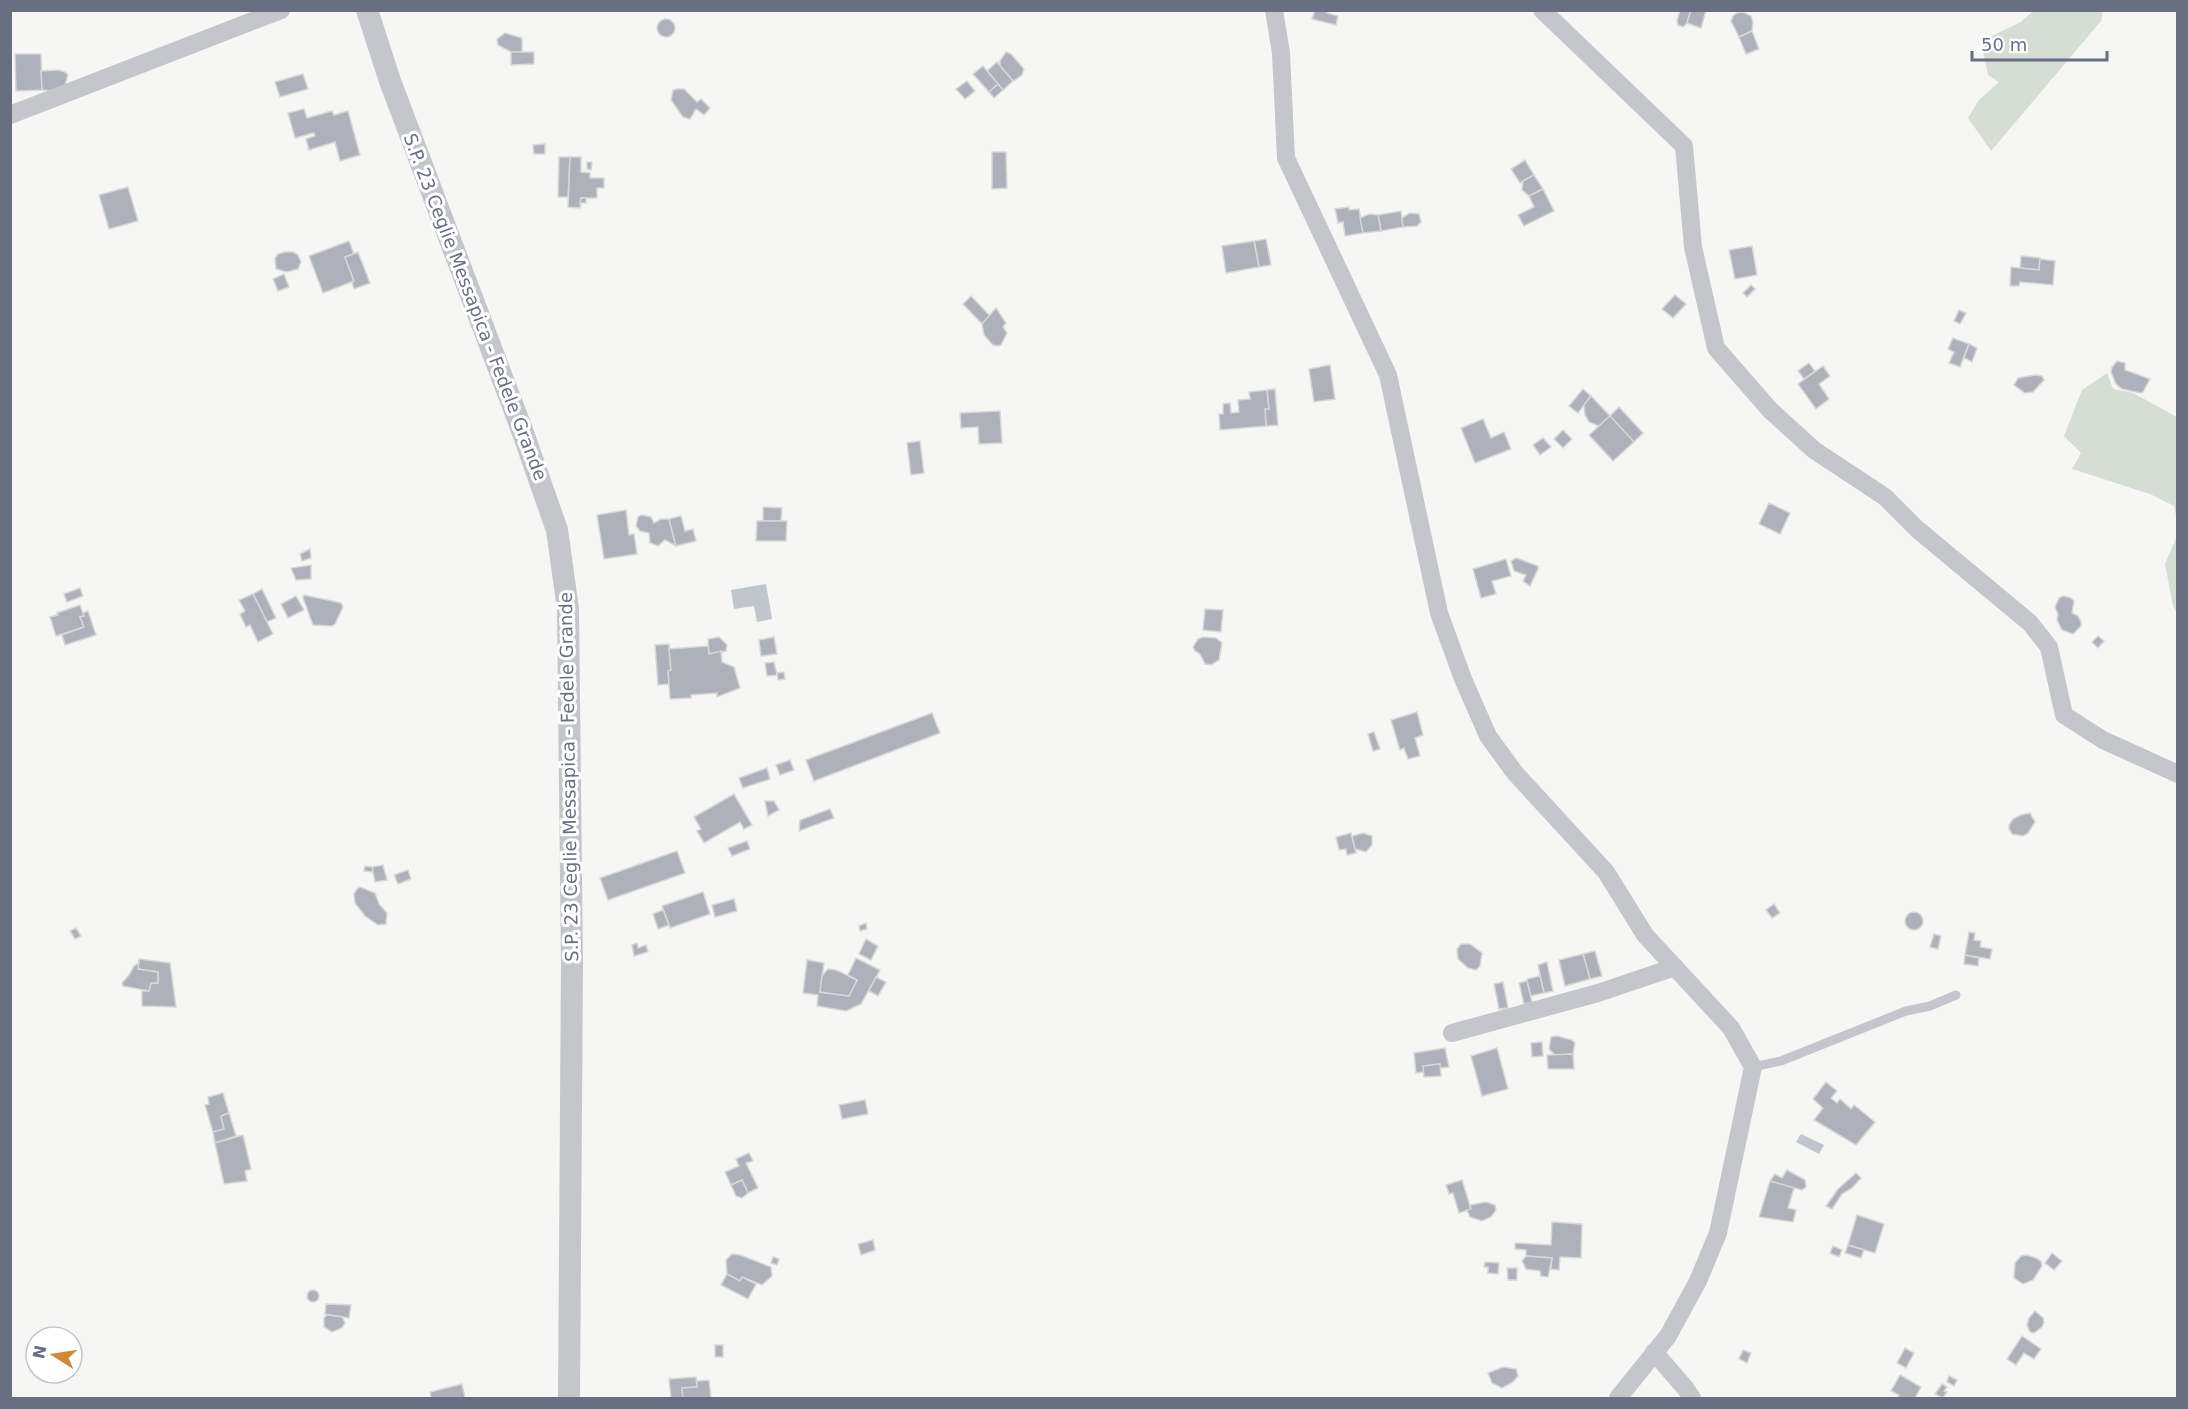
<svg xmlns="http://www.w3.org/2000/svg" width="2188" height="1409" font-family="'DejaVu Sans',sans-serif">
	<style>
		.green { fill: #d6ddd5 }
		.water { fill: #c1c6cd }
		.building { fill: #aeb1b9; stroke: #d7d8d6; stroke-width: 1.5 }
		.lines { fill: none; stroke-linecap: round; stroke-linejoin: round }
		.service { stroke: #c5c6cb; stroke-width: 9 }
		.minor { stroke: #c5c6cb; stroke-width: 18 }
		.tertiary { stroke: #c5c6cb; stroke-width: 22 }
		.labels { text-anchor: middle; stroke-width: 6; stroke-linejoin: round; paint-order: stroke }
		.street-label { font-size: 18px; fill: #696f82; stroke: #fff }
	</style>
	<rect width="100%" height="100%" fill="#f6f6f4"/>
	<g class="green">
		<path d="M2034 10 2103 11 2101 21 1991 151 1968 118 1979 100 1999 82 1988 75 1981 41 2021 22Z"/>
		<path d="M2107 373 2113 389 2133 393 2177 417V520L2174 506 2150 494 2072 469 2081 453 2064 436 2082 390Z"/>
		<path d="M2177 536 2178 614H2177L2173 606 2165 564Z"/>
	</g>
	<g class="water">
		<path d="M766 584 772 619 757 622 754 606 734 609 731 590Z"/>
		<path d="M1801 1134 1824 1145 1819 1154 1796 1142Z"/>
	</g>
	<g class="building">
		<path d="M1315 10H1328L1327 13 1338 16 1336 25 1312 19Z"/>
		<path d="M1680 10H1691L1687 23 1683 27 1678 25 1677 21Z"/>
		<path d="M1691 10H1706L1701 28 1687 23Z"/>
		<path d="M1743 12 1751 16 1753 22 1752 31 1739 37 1731 21 1733 16 1737 13Z"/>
		<circle cx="666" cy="28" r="9"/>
		<path d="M1752 31 1759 49 1746 54 1739 37Z"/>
		<path d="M505 33 522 38V52H511L498 45 497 39Z"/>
		<path d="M511 52H534V64L511 65Z"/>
		<path d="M1006 52 1011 54 1024 69 1022 75 1015 80 1013 81 1000 66V61Z"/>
		<path d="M15 54H41L42 90 16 91Z"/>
		<path d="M997 62 1013 81 1003 90 987 71Z"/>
		<path d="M983 66 998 84 989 92 973 74Z"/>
		<path d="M58 70 65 72 68 75 64 88 58 91 42 90 41 71Z"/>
		<path d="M303 74 308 89 280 97 275 82Z"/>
		<path d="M967 81 975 91 965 99 956 89Z"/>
		<path d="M998 84 1003 90 994 98 989 92Z"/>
		<path d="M677 89H684L697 102 701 99 710 108 704 115 696 109 690 119 683 117 671 100 673 90Z"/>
		<path d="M304 109 307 118 332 111 334 115 348 111 360 155 340 161 335 142 309 150 306 139 315 136 314 133 295 138 288 113Z"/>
		<path d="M545 144V154H534L533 145Z"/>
		<path d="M992 152H1006L1007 188 992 189Z"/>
		<path d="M559 157H570L568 197H558Z"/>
		<path d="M570 157H581V172L590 173V178H604V188H597V198H581L580 208 568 207Z"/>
		<path d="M1525 160 1534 175 1520 183 1511 169Z"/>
		<path d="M587 162H592L591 170 587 169Z"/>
		<path d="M1534 175 1543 189 1529 196 1522 190 1523 181Z"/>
		<path d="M128 187 138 221 109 229 99 195Z"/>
		<path d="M1543 189 1554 211 1524 226 1518 215 1534 207 1529 196Z"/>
		<path d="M581 198H586V203H580Z"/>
		<path d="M1349 207V210L1359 209 1363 233 1345 236 1343 222 1338 223 1335 209Z"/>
		<path d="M1401 211 1403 227 1381 231 1378 215Z"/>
		<path d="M1410 213 1419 214 1421 222 1417 226 1403 227 1402 218Z"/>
		<path d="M1369 214 1378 215 1381 231 1363 233 1360 218Z"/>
		<path d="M1266 239 1271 265 1259 267 1254 241Z"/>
		<path d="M349 241 354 254 345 257 354 281 323 293 309 256Z"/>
		<path d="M1254 241 1259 267 1226 273 1222 246Z"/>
		<path d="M1752 246 1757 275 1735 279 1729 250Z"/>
		<path d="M285 252H293L298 255 301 262 298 269 287 272 276 269 275 258 278 254Z"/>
		<path d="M358 252 370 283 354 289 352 282 354 281 345 257Z"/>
		<path d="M2021 256 2040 258 2039 270 2020 268Z"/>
		<path d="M2040 259 2055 261 2053 285 2020 282 2019 286H2010L2011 267 2039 270Z"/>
		<path d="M284 274 289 287 278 291 273 279Z"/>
		<path d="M1751 285 1755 289 1747 297 1743 293Z"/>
		<path d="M1675 295 1686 304 1673 318 1662 309Z"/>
		<path d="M971 296 990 316 982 324 963 304Z"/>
		<path d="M996 308 1006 323 1003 327 1007 333 1001 345 998 346 993 345 984 335 982 324Z"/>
		<path d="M1959 310 1966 313 1960 324 1954 321Z"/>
		<path d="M1953 338 1969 344 1960 367 1949 363 1954 352 1948 349Z"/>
		<path d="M1969 344 1977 348 1972 362 1964 358Z"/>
		<path d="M2117 361 2125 363V370L2150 379 2143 392 2141 393 2122 389 2116 384 2111 372 2112 367Z"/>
		<path d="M1809 363 1815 371 1804 379 1798 371Z"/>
		<path d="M1330 365 1335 399 1314 402 1309 369Z"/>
		<path d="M1823 366 1830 376 1819 384 1829 399 1816 409 1798 384Z"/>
		<path d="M2035 375 2042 376 2044 380 2033 392 2025 393 2014 385 2018 378Z"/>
		<path d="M1275 389 1278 425 1266 426 1265 409H1269L1267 390Z"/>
		<path d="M1583 389 1591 396 1578 413 1569 406Z"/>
		<path d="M1267 390 1269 409H1265L1266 426 1220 430 1219 414H1223V404L1230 403 1231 413 1239 412 1238 400 1250 399 1249 392Z"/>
		<path d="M1591 396 1610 416 1599 426 1589 422 1585 415 1584 405Z"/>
		<path d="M1619 407 1643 433 1634 442 1610 416Z"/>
		<path d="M1000 411 1002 443 979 444 978 427 961 428 960 413Z"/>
		<path d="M1610 416 1634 442 1613 461 1589 435Z"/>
		<path d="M1483 419 1491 438 1504 432 1511 449 1475 463 1461 428Z"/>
		<path d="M1563 430 1572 439 1563 448 1554 439Z"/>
		<path d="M1543 438 1551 447 1540 455 1533 445Z"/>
		<path d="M920 441 924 473 911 475 907 443Z"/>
		<path d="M1769 503 1790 513 1780 534 1759 524Z"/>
		<path d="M763 507 782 508 781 521H763Z"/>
		<path d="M626 510 629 535 634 534 637 554 604 559 597 515Z"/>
		<path d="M641 515 651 517 654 523 661 519H669L676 546 665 540 658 546 650 543 649 533 640 531 636 526 638 517Z"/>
		<path d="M681 516 685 531 693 529 696 541 676 546 669 519Z"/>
		<path d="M757 521H787L786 541H756Z"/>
		<path d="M310 549 311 558 302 561 300 554Z"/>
		<path d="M1516 558 1538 566V569L1530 586 1523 581 1526 575 1514 571 1511 561Z"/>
		<path d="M1506 559 1511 576 1492 581 1496 594 1481 598 1473 569Z"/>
		<path d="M311 565V579L296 580 291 568Z"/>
		<path d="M80 588 83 596 67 602 64 594Z"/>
		<path d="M262 589 276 618 267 622 253 594Z"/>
		<path d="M253 594 273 634 258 642 250 625 246 627 240 614 245 611 239 600Z"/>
		<path d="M304 595 341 603 343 607 335 624 332 626 313 625 303 598Z"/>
		<path d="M296 596 304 610 288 618 281 604Z"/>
		<path d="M2063 596 2071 598 2074 601 2072 613 2078 616 2081 622V626L2073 634 2062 630 2057 620 2058 614 2055 607 2059 598Z"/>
		<path d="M80 605 84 616 80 617 84 627 56 636 50 617 58 615 57 613Z"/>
		<path d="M1205 609 1223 610 1221 632 1203 630Z"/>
		<path d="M88 611 96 635 65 645 62 635 84 627 80 617 84 616 83 613Z"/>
		<path d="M2098 636 2104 641 2098 648 2092 642Z"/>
		<path d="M719 637 727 645 726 651 709 654 708 639Z"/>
		<path d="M774 637 777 654 761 656 759 640Z"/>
		<path d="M1203 637 1216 638 1222 643 1219 660 1211 665 1205 664 1200 654 1195 651 1193 647 1198 639Z"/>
		<path d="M669 644 671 670 668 671 669 684 658 685 655 645Z"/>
		<path d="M708 646 709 654 721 651 722 662 734 667 740 688 717 697V693L691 695V698L670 699 668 671 671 670 669 649Z"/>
		<path d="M774 662 777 675 767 676 765 663Z"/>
		<path d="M784 672 785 679 778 680 777 673Z"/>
		<path d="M1417 712 1423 735 1415 738 1420 756 1408 759 1404 748 1400 750 1391 720Z"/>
		<path d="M932 713 940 733 814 781 806 760Z"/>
		<path d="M1374 732 1380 749 1373 751 1368 734Z"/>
		<path d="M790 760 794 770 780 775 776 765Z"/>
		<path d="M767 768 770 779 743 788 739 778Z"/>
		<path d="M734 794 752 825 744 829 740 822 704 843 697 831 701 829 694 817Z"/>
		<path d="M765 801H774L779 810 768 816Z"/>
		<path d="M830 809 834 818 799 831 800 820Z"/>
		<path d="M2030 813 2035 822 2028 833 2023 836 2012 834 2009 829V825L2013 819 2021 815Z"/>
		<path d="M1351 833 1356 853 1347 855 1346 849 1339 850 1336 837Z"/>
		<path d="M1363 833 1372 836V845L1366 852 1355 849 1352 836Z"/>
		<path d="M747 841 750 849 732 856 728 848Z"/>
		<path d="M677 851 685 873 608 900 600 878Z"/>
		<path d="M383 865 387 880 375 882 372 867Z"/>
		<path d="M365 866 372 867 373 872 364 871Z"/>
		<path d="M408 870 411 879 398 884 394 875Z"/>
		<path d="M360 887 375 893 379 904 387 913 386 924 378 925 365 916 355 903 354 894 357 889Z"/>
		<path d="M703 892 710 914 670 928 662 906Z"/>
		<path d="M734 899 737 911 715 917 712 905Z"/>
		<path d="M1774 904 1780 913 1772 918 1766 910Z"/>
		<path d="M663 910 669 925 658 929 653 914Z"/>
		<circle cx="1914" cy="921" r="9"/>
		<path d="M866 923 867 929 860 931 859 926Z"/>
		<path d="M76 928 81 936 75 939 70 931Z"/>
		<path d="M1969 932 1975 933 1974 940 1981 941 1980 947 1992 949 1990 959 1965 955Z"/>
		<path d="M1934 934 1941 936 1938 949 1930 947Z"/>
		<path d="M866 939 878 946 871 960 859 954Z"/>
		<path d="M637 943 638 948 646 945 648 952 634 956 632 945Z"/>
		<path d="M1461 944H1470L1482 953 1480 966 1476 970 1468 968 1458 959 1457 949Z"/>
		<path d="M1595 951 1602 976 1590 979 1583 954Z"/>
		<path d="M1583 954 1590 979 1565 986 1559 960Z"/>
		<path d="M1965 955 1979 958 1978 966 1964 964Z"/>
		<path d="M856 958 880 970 861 1004 846 1011 817 1006 818 995 803 993 807 960 824 963 820 992 849 996 857 980 848 975Z"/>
		<path d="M139 959 170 963 176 1007 142 1006V991H149L151 983H158V972L138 969Z"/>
		<path d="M1547 962 1553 991 1544 993 1538 965Z"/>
		<path d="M139 963 138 969 158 972V983H151L149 991 123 986 122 983 129 975 134 966Z"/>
		<path d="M828 969 836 970 857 980 849 996 820 992 822 976Z"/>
		<path d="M1540 976 1544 993 1530 996 1527 979Z"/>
		<path d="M876 977 886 982 878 996 869 991Z"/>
		<path d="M1527 981 1532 1002 1524 1004 1519 983Z"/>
		<path d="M1503 982 1508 1008 1499 1009 1494 984Z"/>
		<path d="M1557 1036 1572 1040 1575 1043 1573 1054 1555 1055 1549 1049 1551 1037Z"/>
		<path d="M1542 1042 1543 1056 1532 1057 1531 1043Z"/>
		<path d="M1445 1048 1449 1067 1440 1068V1064L1423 1066 1424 1072 1416 1073 1414 1053Z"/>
		<path d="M1497 1048 1508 1089 1482 1096 1471 1056Z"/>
		<path d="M1573 1054 1574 1069H1548L1547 1055Z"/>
		<path d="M1440 1064 1441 1076 1424 1077 1423 1066Z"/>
		<path d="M1826 1082 1837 1091 1831 1098 1837 1103 1840 1099 1851 1109 1854 1105 1875 1122 1856 1145 1814 1120 1823 1108 1813 1099Z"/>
		<path d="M223 1093 229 1113 221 1116 224 1129 213 1132 205 1105 209 1104 208 1097Z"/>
		<path d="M865 1100 868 1114 842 1119 839 1105Z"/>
		<path d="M229 1113 236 1136 215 1143 213 1132 224 1129 221 1116Z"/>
		<path d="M243 1135 251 1169 245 1171 247 1181 224 1184 215 1143Z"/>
		<path d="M749 1153 753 1161 746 1163 758 1188 748 1193 742 1180 731 1185 725 1172 739 1166 736 1159Z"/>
		<path d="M1787 1170 1805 1180 1806 1187 1802 1190 1770 1181 1775 1174 1782 1178Z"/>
		<path d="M1856 1173 1861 1178 1852 1188 1842 1194 1832 1209 1826 1206 1838 1189Z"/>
		<path d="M742 1180 748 1193 742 1198 736 1196 731 1185Z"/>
		<path d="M1462 1180 1471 1209 1459 1213 1453 1193 1449 1194 1446 1185Z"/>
		<path d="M1770 1181 1794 1188 1788 1208 1796 1210 1793 1222 1759 1217Z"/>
		<path d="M1486 1202 1495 1205 1496 1210 1491 1217 1482 1221 1470 1217 1467 1210 1471 1209 1470 1205Z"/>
		<path d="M1857 1215 1884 1224 1875 1253 1848 1245Z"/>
		<path d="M1552 1222 1582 1224 1581 1258 1560 1257 1559 1270 1551 1269 1552 1258 1526 1256V1250L1515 1249V1243L1551 1245Z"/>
		<path d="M873 1240 875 1250 861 1255 858 1244Z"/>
		<path d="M1848 1245 1864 1250 1861 1258 1845 1253Z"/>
		<path d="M1833 1246 1842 1250 1839 1257 1830 1253Z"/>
		<path d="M2052 1253 2062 1261 2054 1270 2045 1263Z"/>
		<path d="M732 1254 740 1255 771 1267 772 1276 762 1285 742 1277 740 1281 727 1274 726 1260Z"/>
		<path d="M2026 1255 2036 1258 2041 1261 2042 1266 2033 1280 2023 1284 2014 1278 2015 1263 2021 1256Z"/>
		<path d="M1526 1256 1552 1258 1548 1277 1541 1276 1540 1271 1526 1269 1522 1261Z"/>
		<path d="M773 1257 779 1259 777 1265 771 1263Z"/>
		<path d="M1485 1262 1499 1263 1498 1274 1488 1273V1267H1484Z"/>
		<path d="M1507 1268H1517V1280H1508Z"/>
		<path d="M727 1274 740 1281 742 1277 756 1284 748 1299 721 1285Z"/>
		<circle cx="313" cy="1296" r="6"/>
		<path d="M326 1304 351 1305 349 1318 325 1314Z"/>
		<path d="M2035 1311 2043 1318 2044 1322 2042 1327 2034 1333 2030 1332 2027 1325 2029 1318Z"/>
		<path d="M327 1315 342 1317 345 1323 342 1328 332 1332 324 1327V1318Z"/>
		<path d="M2022 1336 2041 1349 2034 1359 2024 1353 2016 1365 2007 1359Z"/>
		<rect x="715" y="1345" width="8" height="12"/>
		<path d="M1905 1348 1914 1353 1906 1368 1897 1363Z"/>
		<path d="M1743 1350 1751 1353 1747 1363 1739 1359Z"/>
		<path d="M1503 1367 1516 1369 1518 1376 1513 1382 1502 1388 1492 1383 1488 1373Z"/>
		<path d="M1900 1375 1921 1387 1915 1398H1897L1899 1395 1891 1391Z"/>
		<path d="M1949 1376 1957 1380 1954 1386 1947 1382Z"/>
		<path d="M696 1377 697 1387 682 1388 683 1398H671L669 1379Z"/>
		<path d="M709 1380 711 1398H683L682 1388 697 1387V1381Z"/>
		<path d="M462 1384 465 1398H431L430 1392Z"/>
		<path d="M1942 1384 1947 1387 1944 1391 1947 1392 1943 1398 1935 1394Z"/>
	</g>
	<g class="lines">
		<path class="service" d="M1753 1067 1781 1061 1906 1011 1930 1006 1956 995"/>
		<g class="minor">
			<path d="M1274 10 1281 53 1286 158 1388 375 1439 613 1463 679 1488 736 1515 773 1606 872 1645 935 1731 1028 1753 1067 1718 1233 1698 1281 1668 1336 1618 1398"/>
			<path d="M1542 10 1684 146 1693 247 1716 348 1770 410 1814 450 1885 497 1917 529 2030 623 2049 647 2064 715 2103 740 2178 774"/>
			<path d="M10 115 281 10"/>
			<path d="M1452 1033 1598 993 1675 967"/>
			<path d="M1654 1352 1686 1389 1692 1398"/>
		</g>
		<path class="tertiary" d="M367 10 390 81 522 430 557 530 568 609 572 963 569 1398"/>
	</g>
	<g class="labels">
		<g class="street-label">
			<text transform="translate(475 307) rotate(69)" y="6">S.P. 23 Ceglie Messapica - Fedele Grande</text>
			<text transform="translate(569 777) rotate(-91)" y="6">S.P. 23 Ceglie Messapica - Fedele Grande</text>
		</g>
	</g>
	<rect width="2188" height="1409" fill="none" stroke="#696f82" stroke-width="24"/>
	<g transform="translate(54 1355) rotate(282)"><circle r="28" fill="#ffffff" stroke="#c3c5cd" stroke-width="1.5"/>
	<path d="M0-4.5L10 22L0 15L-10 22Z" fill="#d18839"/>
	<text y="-9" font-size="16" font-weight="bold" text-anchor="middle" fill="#696f82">N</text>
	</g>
	<path d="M1972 51v9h135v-9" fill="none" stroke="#696f82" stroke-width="3"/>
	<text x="1981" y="51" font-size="18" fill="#696f82" stroke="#ffffff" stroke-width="4.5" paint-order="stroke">50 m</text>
</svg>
